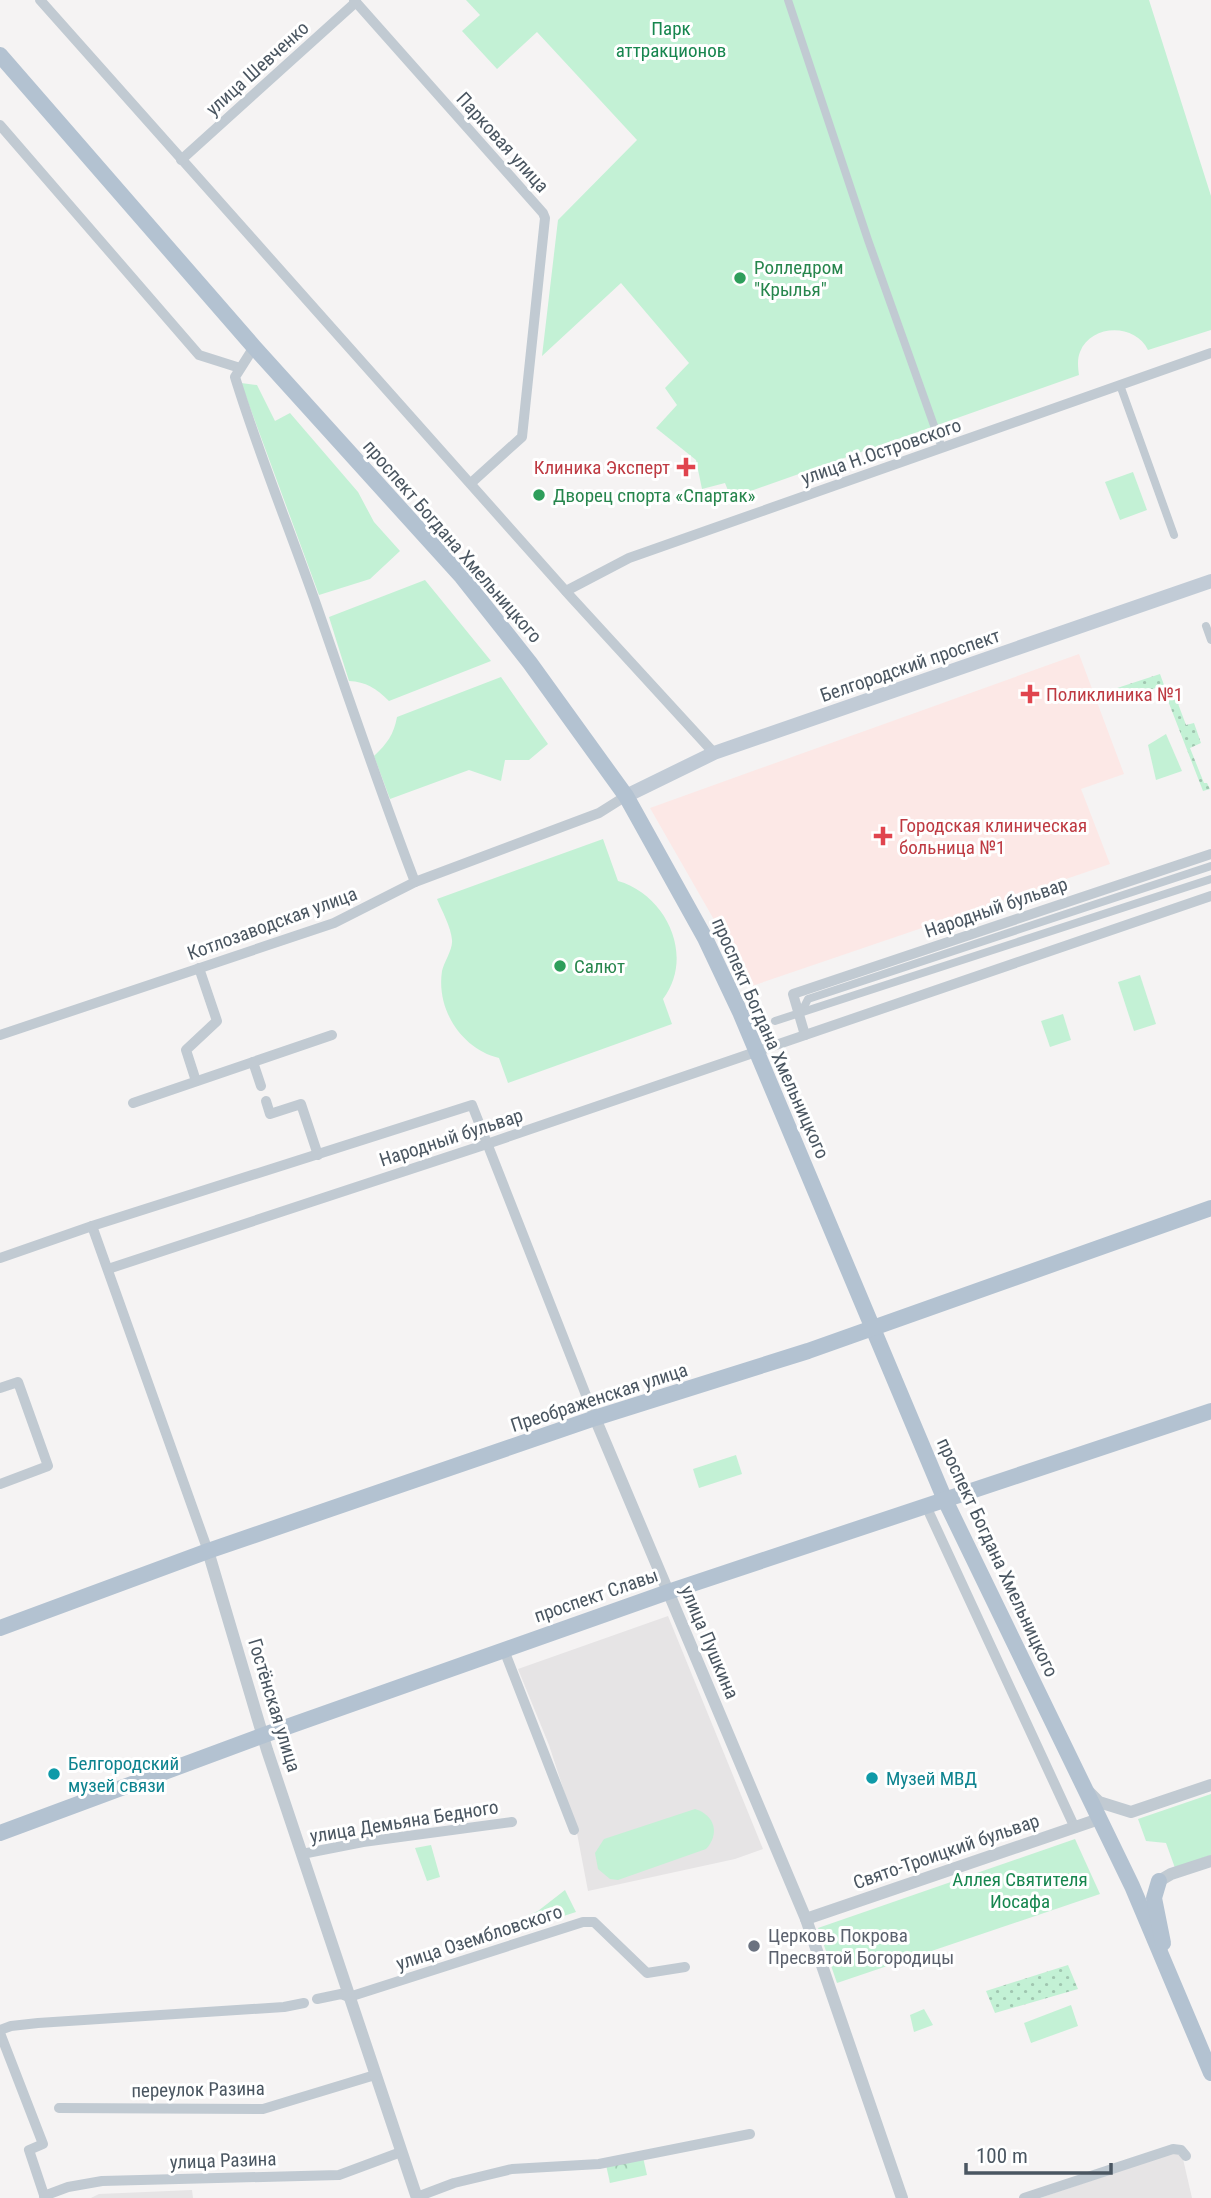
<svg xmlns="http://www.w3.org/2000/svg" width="1211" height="2198" font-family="'Roboto Condensed',sans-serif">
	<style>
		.education { fill: #e6e4e5 }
		.medical { fill: #fce8e6 }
		.forest { fill: url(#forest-crowns) }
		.park { fill: #c3f1d5 }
		.garden { fill: url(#garden-dots) }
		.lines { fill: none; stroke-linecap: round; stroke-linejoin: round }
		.pedestrian { stroke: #c1cad2; stroke-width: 8 }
		.minor { stroke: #c1cad2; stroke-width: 10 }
		.tertiary { stroke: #c1cad2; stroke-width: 12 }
		.secondary { stroke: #c1cbd6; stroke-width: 14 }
		.primary { stroke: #b3c2d1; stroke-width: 16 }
		.leisure-dot { fill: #2e9e5b; stroke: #fff; stroke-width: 2.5 }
		.health-dot { fill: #e0444e; stroke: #fff; stroke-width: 2.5 }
		.culture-dot { fill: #0f9aa8; stroke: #fff; stroke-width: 2.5 }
		.worship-dot { fill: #6b7280; stroke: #fff; stroke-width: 2.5 }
		.labels { text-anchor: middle; stroke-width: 6; stroke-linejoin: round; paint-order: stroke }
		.park-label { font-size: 19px; fill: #17864f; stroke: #fff }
		.street-label { font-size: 19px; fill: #4a5661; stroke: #fff }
		.leisure-label { font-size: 19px; fill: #27864d; stroke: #fff; text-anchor: start }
		.health-label { font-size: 19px; fill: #be3a42; stroke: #fff; text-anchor: start }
		.culture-label { font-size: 19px; fill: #0d838f; stroke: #fff; text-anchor: start }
		.worship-label { font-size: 19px; fill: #5b616d; stroke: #fff; text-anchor: start }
	</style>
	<defs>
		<pattern id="forest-crowns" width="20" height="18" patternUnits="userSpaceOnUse" patternTransform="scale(1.75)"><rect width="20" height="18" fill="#c3f1d5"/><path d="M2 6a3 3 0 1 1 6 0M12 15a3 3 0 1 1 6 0" fill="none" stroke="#a0c6b0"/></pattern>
		<pattern id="garden-dots" width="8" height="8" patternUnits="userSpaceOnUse" patternTransform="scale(1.75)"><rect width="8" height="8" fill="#c3f1d5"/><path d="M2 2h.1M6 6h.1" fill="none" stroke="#a0c6b0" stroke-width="1.8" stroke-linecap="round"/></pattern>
	</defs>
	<rect width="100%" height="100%" fill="#f5f3f3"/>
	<g class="education">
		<path d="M668 1616 763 1849 735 1859 588 1891 576 1828 549 1745 518 1669Z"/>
		<path d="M1173 2153 1179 2154 1183 2159 1192 2198H1040Z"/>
		<path d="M192 2190 193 2198H91L99 2194Z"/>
	</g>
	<path class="medical" d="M1079 654 1124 774 1081 789 1110 864 752 986 650 808Z"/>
	<path class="forest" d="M643 2157 647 2175 610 2183 606 2165Z"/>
	<g class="park">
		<path d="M466 0H1149L1211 196V330L1148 350C1135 323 1091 324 1080 352 1077 359 1078 368 1079 375L731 498 725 483 702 489 696 460 656 428 677 405 665 388 689 363 621 283 542 356 558 220 637 140 537 32 497 69 462 31 480 15Z"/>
		<path d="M241 383 257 385 275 421 290 413 358 492 374 522 400 551 370 579 319 595Z"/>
		<path d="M1133 472 1147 510 1120 520 1105 482Z"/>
		<path d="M425 580 491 661 389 701C376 688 366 682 349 681L329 617Z"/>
		<path d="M501 677 548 744 529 760H505L501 781 469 770 390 799 374 756C387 744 394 734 397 717Z"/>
		<path d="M1166 734 1182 771 1156 780 1148 745Z"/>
		<path d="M603 839 618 881C667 895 695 957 663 999L672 1024 508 1083 499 1058C462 1049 436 1010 442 971 444 962 453 949 452 940 451 927 442 911 437 899Z"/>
		<path d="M1140 975 1156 1024 1134 1031 1118 982Z"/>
		<path d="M1063 1014 1071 1040 1050 1047 1041 1021Z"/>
		<path d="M736 1455 742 1474 699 1488 693 1469Z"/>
		<path d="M1211 1794V1855L1175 1868 1166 1843 1146 1841 1138 1819Z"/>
		<path d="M695 1809C715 1815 720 1834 706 1849L618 1880 610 1879 598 1869 595 1853 604 1839Z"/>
		<path d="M1075 1839 1100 1894 837 1983 818 1928Z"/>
		<path d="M431 1845 440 1877 427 1881 415 1848Z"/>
		<path d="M565 1890 576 1912 530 1927 525 1923 526 1916 538 1911Z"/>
		<path d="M1071 2005 1078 2026 1031 2043 1024 2023Z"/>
		<path d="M924 2009 933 2025 914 2032 910 2015Z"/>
	</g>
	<g class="garden">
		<path d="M1160 674 1164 685 1115 702 1111 690Z"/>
		<path d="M1171 685 1186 725 1194 723 1201 743 1190 748 1204 783H1207L1210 789 1203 791 1163 688Z"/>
		<path d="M1068 1965 1078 1989 995 2013 986 1991Z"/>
	</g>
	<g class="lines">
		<g class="pedestrian">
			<path d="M788 0 868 240 942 448"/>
			<path d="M1120 385 1174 535"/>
			<path d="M1206 626 1211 640"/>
			<path d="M802 1011 808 999 1211 866"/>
			<path d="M775 1021 1211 879"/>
		</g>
		<g class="minor">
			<path d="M40 0 571 597 714 753"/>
			<path d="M354 0 543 213 545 218 522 437 471 483"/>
			<path d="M0 125 199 355 240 368"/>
			<path d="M181 160 356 2"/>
			<path d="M254 347 235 377C259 455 290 530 317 607 349 699 380 791 415 882"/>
			<path d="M566 591 629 558 1211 353"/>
			<path d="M0 1035 334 923 415 882 599 813 626 796"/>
			<path d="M805 1035 793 994 1211 854"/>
			<path d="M253 1062 261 1086"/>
			<path d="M196 1081 186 1050 217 1021 199 968"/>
			<path d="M266 1101 270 1114 301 1104 318 1155"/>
			<path d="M133 1103 332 1035"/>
			<path d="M92 1226 208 1551"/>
			<path d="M0 1258 92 1226 472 1105 595 1418"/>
			<path d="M108 1269 487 1144 1211 896"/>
			<path d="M0 1388 18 1382 48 1466 0 1484"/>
			<path d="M926 1506 1075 1828"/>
			<path d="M504 1650 574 1830"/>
			<path d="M302 1854 363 1842 512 1822"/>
			<path d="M317 1999 341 1994 349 1997 583 1922H594L647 1973 685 1967"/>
			<path d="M0 2030 11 2026 38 2023 284 2007 304 2003"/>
			<path d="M0 2033 43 2144 29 2150 45 2198"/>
			<path d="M59 2108 263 2109 375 2075"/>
			<path d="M44 2196 68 2187 102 2181 339 2175 401 2152"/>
			<path d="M417 2197 454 2183 512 2169 599 2164 750 2134"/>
			<path d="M1024 2198 1173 2149 1181 2150 1186 2156"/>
		</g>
		<g class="tertiary">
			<path d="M595 1418 806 1919 902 2198"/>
			<path d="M208 1551 267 1750 417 2198"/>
			<path d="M1089 1792 1099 1802 1131 1812 1211 1785"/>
			<path d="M1159 1881 1171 1874 1211 1861"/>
			<path d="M806 1919 1099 1819"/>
		</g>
		<path class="secondary" d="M626 796 714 753 1211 581"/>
		<g class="primary">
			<path d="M0 55 254 347 462 577 530 663 626 796 705 938 740 1012 945 1500 1132 1886 1211 2073"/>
			<path d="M0 1628 208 1551 595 1418 808 1351 1211 1208"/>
			<path d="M0 1833 264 1735 668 1592 1211 1411"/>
			<path d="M1159 1881 1154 1898 1163 1943"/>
		</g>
	</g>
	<g class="leisure-dot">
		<circle cx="740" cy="278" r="7"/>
		<circle cx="539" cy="495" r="7"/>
		<circle cx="560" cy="966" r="7"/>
	</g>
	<g class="health-dot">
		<path d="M682.5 456.5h7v7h7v7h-7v7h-7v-7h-7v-7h7z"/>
		<path d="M1026.5 683.5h7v7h7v7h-7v7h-7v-7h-7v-7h7z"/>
		<path d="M879.5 825.5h7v7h7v7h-7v7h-7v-7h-7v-7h7z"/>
	</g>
	<g class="culture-dot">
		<circle cx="54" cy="1774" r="7"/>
		<circle cx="872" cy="1778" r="7"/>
	</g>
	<circle class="worship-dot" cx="754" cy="1946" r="7"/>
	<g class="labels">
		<g class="park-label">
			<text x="671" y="35">Парк<tspan x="671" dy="22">аттракционов</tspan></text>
			<text x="1020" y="1886">Аллея Святителя<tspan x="1020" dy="22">Иосафа</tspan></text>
		</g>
		<g class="street-label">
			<text transform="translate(257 68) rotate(-42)" y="7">улица Шевченко</text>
			<text transform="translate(503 142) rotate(48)" y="7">Парковая улица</text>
			<text transform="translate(881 451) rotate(-19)" y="7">улица Н.Островского</text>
			<text transform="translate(453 541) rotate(49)" y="7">проспект Богдана Хмельницкого</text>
			<text transform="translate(910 665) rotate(-19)" y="7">Белгородский проспект</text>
			<text transform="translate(996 907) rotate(-19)" y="7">Народный бульвар</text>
			<text transform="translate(272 923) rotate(-20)" y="7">Котлозаводская улица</text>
			<text transform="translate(771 1038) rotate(66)" y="7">проспект Богдана Хмельницкого</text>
			<text transform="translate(451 1137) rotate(-18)" y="7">Народный бульвар</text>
			<text transform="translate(599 1397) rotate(-18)" y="7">Преображенская улица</text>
			<text transform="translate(998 1557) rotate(65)" y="7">проспект Богдана Хмельницкого</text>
			<text transform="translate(596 1595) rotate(-19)" y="7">проспект Славы</text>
			<text transform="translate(710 1642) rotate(67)" y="7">улица Пушкина</text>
			<text transform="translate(275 1705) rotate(73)" y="7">Гостёнская улица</text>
			<text transform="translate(404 1821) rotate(-9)" y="7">улица Демьяна Бедного</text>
			<text transform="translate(946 1851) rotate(-19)" y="7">Свято-Троицкий бульвар</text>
			<text transform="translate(479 1937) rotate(-18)" y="7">улица Озембловского</text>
			<text transform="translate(198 2089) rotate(-1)" y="7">переулок Разина</text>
			<text transform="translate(223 2160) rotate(-2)" y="7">улица Разина</text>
		</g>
		<g class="leisure-label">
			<text x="754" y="274">Ролледром<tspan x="754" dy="22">"Крылья"</tspan></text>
			<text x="553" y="502">Дворец спорта «Спартак»</text>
			<text x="574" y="973">Салют</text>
		</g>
		<g class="health-label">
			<text x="670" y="474" text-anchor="end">Клиника Эксперт</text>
			<text x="1046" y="701">Поликлиника №1</text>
			<text x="899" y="832">Городская клиническая<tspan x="899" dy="22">больница №1</tspan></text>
		</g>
		<g class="culture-label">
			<text x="68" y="1770">Белгородский<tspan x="68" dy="22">музей связи</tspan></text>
			<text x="886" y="1785">Музей МВД</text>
		</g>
		<g class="worship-label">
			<text x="768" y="1942">Церковь Покрова<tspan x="768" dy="22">Пресвятой Богородицы</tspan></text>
		</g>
	</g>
	<path d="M966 2163v10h145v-10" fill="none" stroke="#4a5661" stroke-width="3.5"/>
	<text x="976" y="2163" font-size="21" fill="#4a5661" stroke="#ffffff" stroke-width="5" paint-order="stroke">100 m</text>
</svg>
